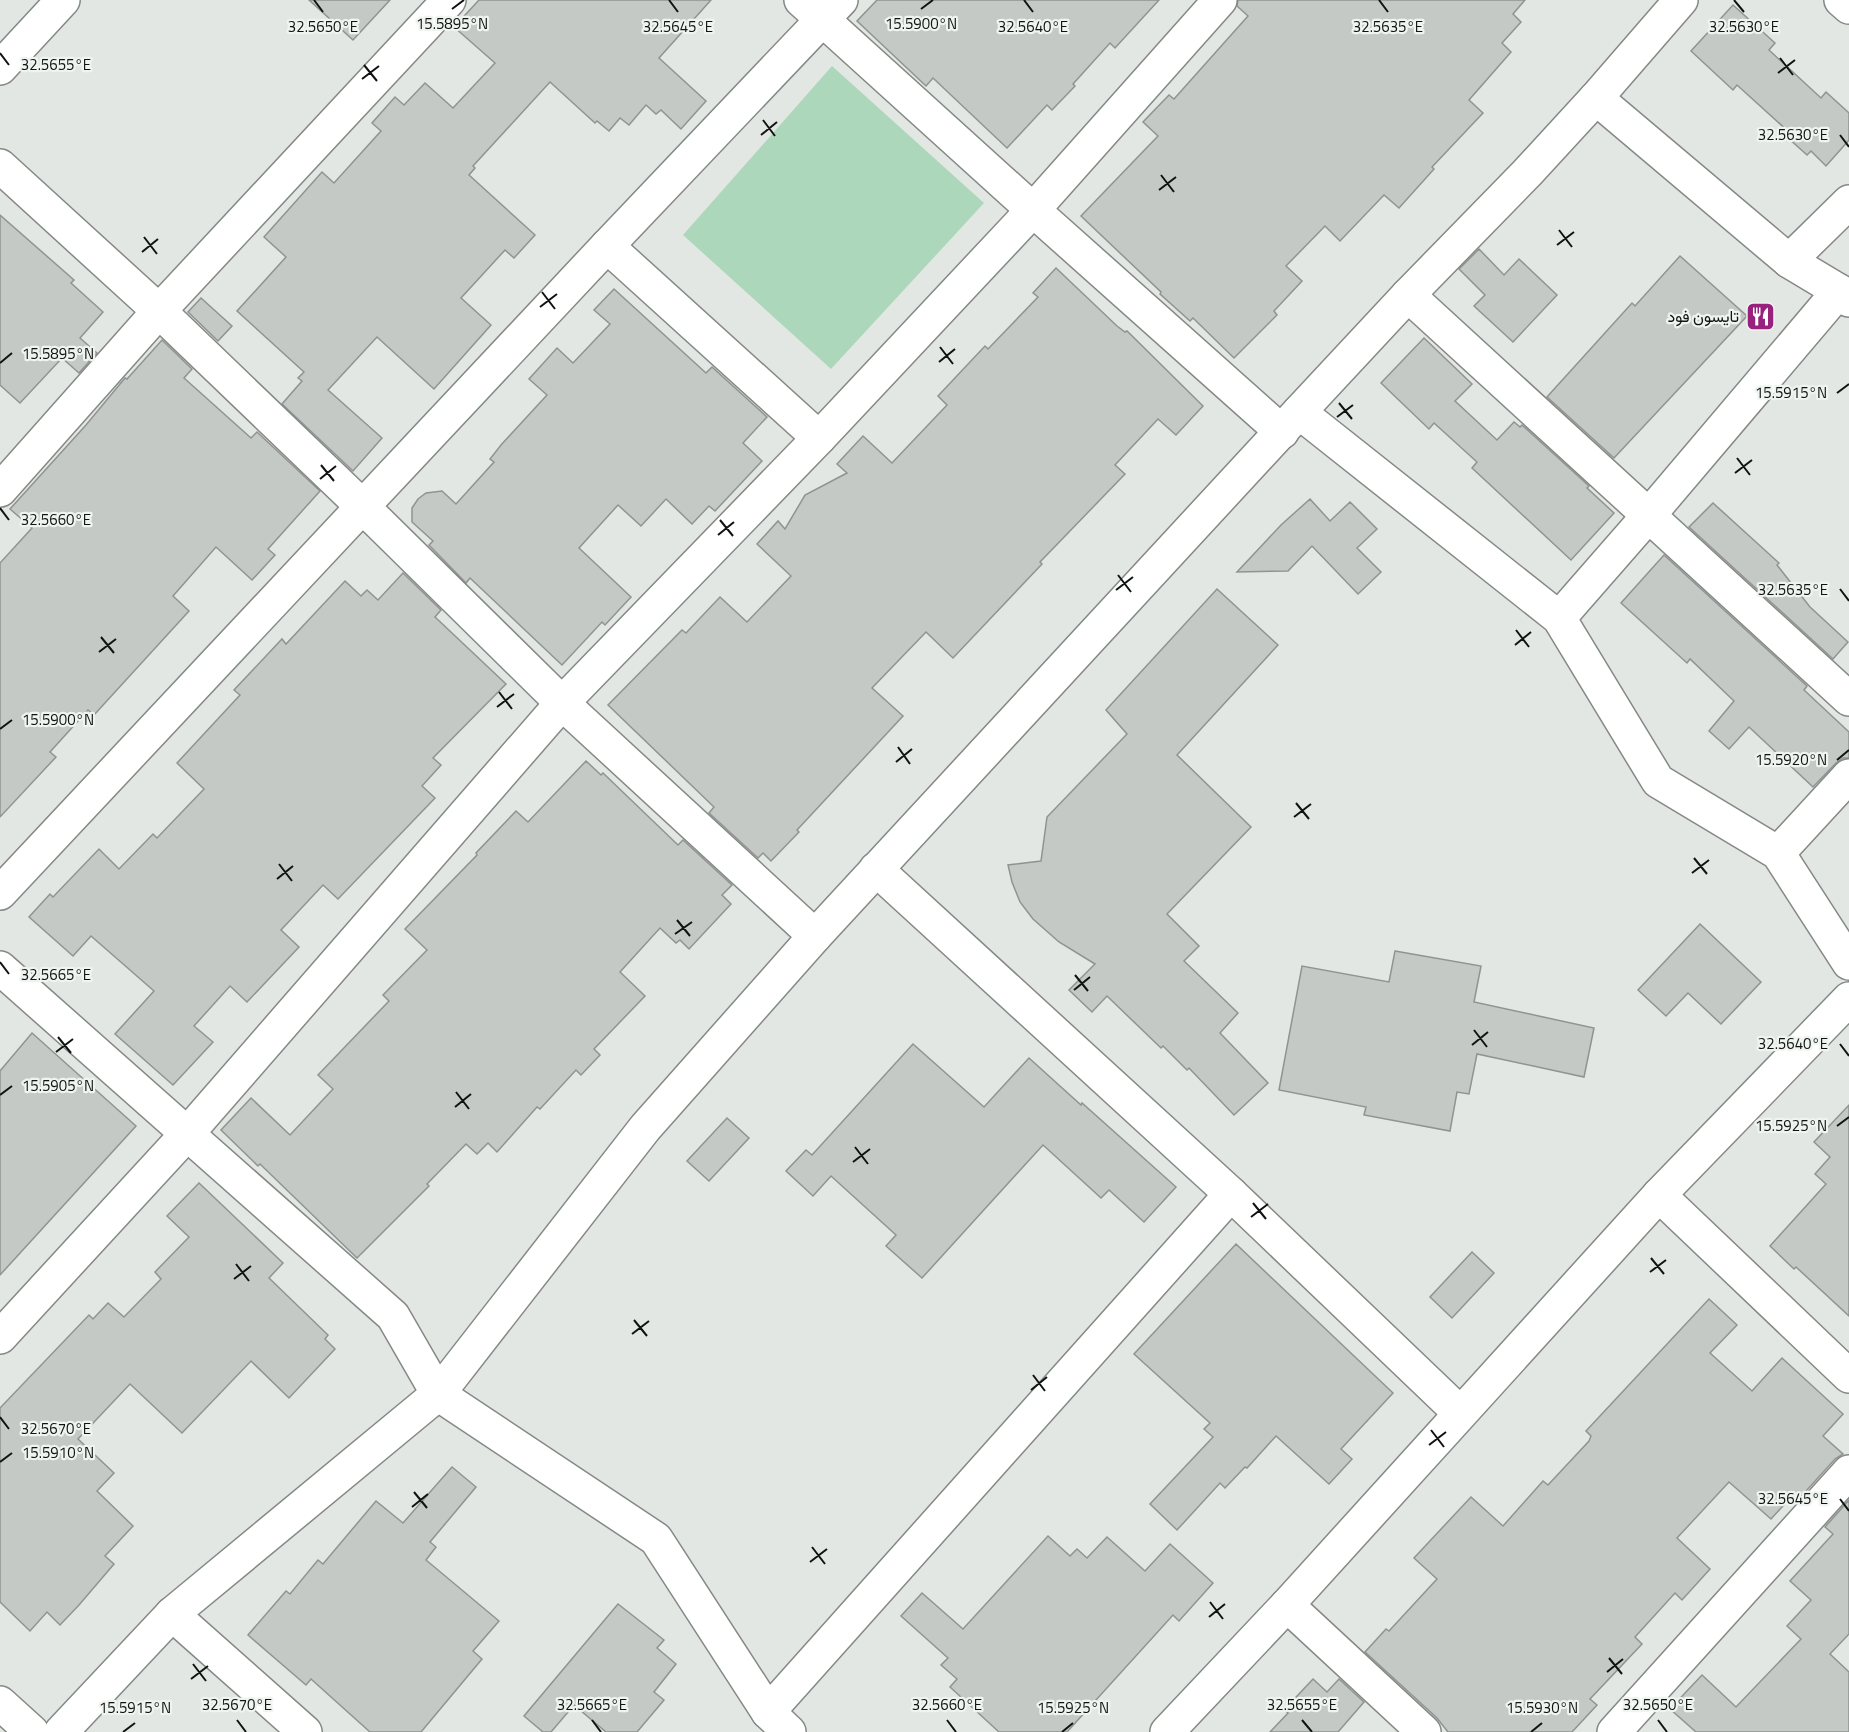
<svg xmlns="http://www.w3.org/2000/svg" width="1849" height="1732" font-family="'Titillium Web',Vazirmatn,sans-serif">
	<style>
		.green { fill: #add7ba }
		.building { fill: #c5c9c6; stroke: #909491; stroke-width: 1.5 }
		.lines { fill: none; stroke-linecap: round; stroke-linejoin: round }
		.street-casing { stroke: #858986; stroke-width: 36 }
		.secondary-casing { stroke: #858986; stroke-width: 36 }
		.street { stroke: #fff; stroke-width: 33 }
		.secondary { stroke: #fff; stroke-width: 33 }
		.ticks { fill: none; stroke: #111312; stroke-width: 2 }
		.labels { text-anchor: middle; stroke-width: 4.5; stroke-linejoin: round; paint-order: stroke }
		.poi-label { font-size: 16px; fill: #111312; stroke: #eff4f1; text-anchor: end }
		.ticks-label { font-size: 15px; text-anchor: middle; fill: #111312; stroke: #eff4f1; stroke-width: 4.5; stroke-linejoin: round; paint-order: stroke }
	</style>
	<rect width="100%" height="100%" fill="#e2e7e3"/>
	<path class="green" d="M832 66 984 203 831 369 683 235Z"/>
	<g class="building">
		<path d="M309 0H390L353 40Z"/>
		<path d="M479 0H711L659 58 706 101 681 129 661 110 656 114 646 105 629 125 620 118 609 131 597 121 595 123 550 82 473 166 475 168 469 175 535 235 514 258 505 250 461 298 491 325 434 389 377 337 328 390 382 438 353 471 282 404 302 381 298 378 304 372 237 311 286 257 264 237 322 172 334 183 381 131 372 123 395 97 404 105 425 83 453 108 495 63 454 27Z"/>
		<path d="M877 0H1159L1115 48 1110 43 1073 84 1075 86 1052 110 1047 105 1007 148 933 78 926 86 857 21Z"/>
		<path d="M1238 0H1525L1513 14 1521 22 1502 43 1511 52 1469 100 1483 113 1432 167 1434 169 1399 208 1384 195 1340 241 1325 226 1286 266 1302 281 1274 311 1277 315 1234 358 1193 318 1190 321 1160 294 1161 292 1081 216 1158 136 1143 122 1169 95 1174 99 1248 16 1237 6Z"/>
		<path d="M1733 5 1775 43 1769 50 1821 98 1826 92 1849 113V140L1826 166 1811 151 1807 155 1786 136 1790 133 1737 85 1733 90 1691 51Z"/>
		<path d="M0 215 74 280 71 283 103 312 80 338 97 353 79 373 62 358 20 403 0 385Z"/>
		<path d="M1479 249 1504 275 1519 259 1557 295 1513 342 1474 306 1485 295 1459 269Z"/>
		<path d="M1680 256 1747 316 1614 458 1547 397 1632 303 1635 306Z"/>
		<path d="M1056 268 1117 326 1125 332 1127 331 1203 406 1176 435 1158 419 1115 465 1125 474 1040 562 1042 564 953 658 926 632 872 688 903 716 797 830 799 832 771 861 763 853 758 858 709 813 714 807 608 705 682 630 686 633 720 597 747 622 791 576 757 544 778 521 785 529 805 495 847 473 837 464 863 436 892 463 947 405 938 396 985 346 988 349 1038 297 1033 293Z"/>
		<path d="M614 289 706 373 712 367 767 417 743 443 762 461 715 511 709 506 692 524 666 499 641 526 618 505 579 548 631 597 605 625 602 622 562 665 470 578 466 583 429 545 433 541 412 522V508L418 499 426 493 442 491 456 504 494 462 490 459 501 445 547 395 529 379 557 348 573 363 610 324 594 310Z"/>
		<path d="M201 298 232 326 218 341 188 312Z"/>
		<path d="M1424 338 1472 384 1455 401 1497 440 1514 422 1520 427 1522 425 1589 486 1587 488 1614 513 1571 560 1472 468 1477 462 1434 423 1429 429 1381 383Z"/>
		<path d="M162 340 192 369 184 378 251 438 257 432 320 491 268 549 275 555 252 580 216 547 173 596 189 611 94 715 88 710 50 752 56 757 0 817V563L32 528 10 509 86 425 125 378 127 379Z"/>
		<path d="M1310 499 1330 521 1350 502 1377 529 1357 548 1381 572 1358 594 1312 546 1288 571 1237 572 1281 525Z"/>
		<path d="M1713 503 1779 563 1777 565 1810 607 1848 642 1833 659 1689 527Z"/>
		<path d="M1664 555 1807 686 1804 690 1849 732V758H1843L1836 763 1813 787 1749 727 1729 749 1709 731 1734 701 1690 659 1687 663 1621 603Z"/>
		<path d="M403 573 441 610 435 617 506 684 433 758 441 765 422 786 435 798 338 899 323 885 281 930 299 947 247 1002 230 986 194 1026 213 1042 173 1085 115 1034 154 991 91 936 73 956 29 917 50 894 53 897 99 849 119 869 153 834 157 838 204 789 177 763 240 695 234 690 282 639 286 644 345 581 361 596 367 590 378 600Z"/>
		<path d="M1217 589 1278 645 1177 755 1251 827 1167 914 1199 946 1184 961 1238 1013 1220 1033 1268 1083 1234 1115 1189 1068 1187 1070 1163 1046 1161 1048 1107 996 1092 1012 1069 990 1095 964 1059 942 1033 919 1020 902 1012 882 1008 865 1041 861 1047 817 1127 734 1106 710Z"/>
		<path d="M586 761 601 775 603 773 678 845 683 840 732 885 722 895 731 904 689 949 680 940 676 943 660 928 620 972 645 996 594 1049 600 1055 581 1075 576 1070 540 1109 537 1107 497 1152 488 1143 477 1154 466 1144 427 1184 429 1186 357 1258 260 1164 258 1166 221 1130 251 1098 290 1135 333 1089 318 1075 389 1001 383 995 427 950 405 929 477 855 476 853 516 811 528 822Z"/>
		<path d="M1700 924 1761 982 1721 1024 1688 993 1666 1016 1638 990Z"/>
		<path d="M1395 951 1481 966 1474 1002 1594 1028 1584 1077 1477 1054 1469 1094 1457 1092 1450 1131 1364 1115 1366 1107 1279 1090 1302 966 1389 982Z"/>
		<path d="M32 1033 136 1126 0 1275V1071Z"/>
		<path d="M913 1044 984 1107 1029 1058 1081 1105 1082 1103 1176 1187 1144 1222 1109 1190 1101 1198 1043 1145 922 1278 886 1246 896 1235 831 1176 813 1196 786 1171 806 1150 812 1155Z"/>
		<path d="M1849 1105V1316L1796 1267 1794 1269 1770 1246 1826 1184 1815 1174 1830 1157 1814 1142Z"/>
		<path d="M727 1118 749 1138 709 1181 687 1161Z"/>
		<path d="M199 1183 283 1263 269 1278 328 1335 325 1339 335 1349 289 1398 251 1361 182 1433 130 1384 78 1439 114 1473 97 1491 133 1526 105 1556 114 1564 79 1605 60 1625 47 1612 30 1631 0 1602V1408L89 1315 93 1319 108 1303 124 1317 161 1279 155 1272 189 1237 167 1216Z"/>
		<path d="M1236 1244 1393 1393 1341 1449 1352 1459 1329 1484 1276 1436 1247 1468 1245 1467 1225 1488 1220 1483 1177 1530 1150 1504 1213 1437 1204 1429 1210 1423 1134 1354Z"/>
		<path d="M1472 1252 1494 1273 1452 1318 1430 1297Z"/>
		<path d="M1709 1299 1737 1325 1710 1353 1752 1391 1782 1358 1843 1414 1823 1436 1843 1454 1835 1459 1797 1501 1792 1496 1771 1519 1729 1482 1677 1538 1710 1569 1682 1600 1675 1593 1635 1637 1642 1644 1590 1699 1597 1705 1572 1732H1448L1437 1718 1365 1652 1386 1629 1389 1631 1437 1579 1414 1558 1471 1497 1503 1526 1543 1481 1548 1485 1589 1441 1591 1436 1586 1431Z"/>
		<path d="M452 1467 476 1487 430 1542 436 1547 426 1560 499 1621 473 1651 482 1659 421 1732H370L311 1679 306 1685 248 1635 286 1591 290 1594 318 1560 323 1564 376 1501 403 1523Z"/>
		<path d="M1849 1500V1634L1830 1654 1849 1672V1732H1696L1670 1709 1702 1675 1736 1707 1801 1639 1787 1626 1811 1600 1790 1581 1833 1534 1825 1527Z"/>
		<path d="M1048 1536 1070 1556 1077 1549 1087 1558 1107 1537 1145 1571 1170 1544 1213 1583 1179 1621 1173 1615 1067 1732H999L950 1687 957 1679 941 1665 948 1658 901 1616 922 1593 963 1629Z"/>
		<path d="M618 1604 664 1640 657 1648 676 1664 654 1692 664 1700 637 1732H606L574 1705 551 1732H543L524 1716Z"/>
		<path d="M1313 1679 1327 1692 1339 1679 1364 1702 1338 1732H1270L1288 1713 1284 1710Z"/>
	</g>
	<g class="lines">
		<defs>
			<g id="street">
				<path d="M801 0 1033 210 1282 432"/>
				<path d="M1841 0 1849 7"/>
				<path d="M0 68 63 0"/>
				<path d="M1596 98 1789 261 1839 291 1849 300"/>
				<path d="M0 166 159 311 363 507 562 703 815 936"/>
				<path d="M607 246 819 438"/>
				<path d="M1789 261 1849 202"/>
				<path d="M1408 295 1849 699"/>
				<path d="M1299 412 1559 618 1658 781 1778 853 1849 963"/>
				<path d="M0 490 159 311 449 0"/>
				<path d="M1559 618 1649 515 1839 291"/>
				<path d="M1778 853 1849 776"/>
				<path d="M876 869 1231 1194 1460 1413"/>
				<path d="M0 893 607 246 841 0"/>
				<path d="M0 968 393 1316 438 1394 656 1539 768 1712 789 1732"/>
				<path d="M1659 1195 1849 1376"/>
				<path d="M0 1337 186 1135 562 703 819 438 1033 210 1220 0"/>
				<path d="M1287 1605 1424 1732"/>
				<path d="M172 1614 305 1732"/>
				<path d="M0 1703 32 1732"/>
				<path d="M768 1712 1231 1194"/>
				<path d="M1167 1732 1287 1605 1659 1195 1849 999"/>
				<path d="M1614 1732 1849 1472"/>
			</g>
			<path id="secondary" d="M61 1732 172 1614 438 1394 645 1128 815 936 1299 412 1408 295 1527 173 1596 98 1681 0"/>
		</defs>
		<use href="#street" class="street-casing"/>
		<use href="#secondary" class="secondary-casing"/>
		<use href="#street" class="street"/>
		<use href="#secondary" class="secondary"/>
	</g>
	<path class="ticks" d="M314 0 323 12M669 0 678 12M1024 0 1033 12M1379 0 1388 12M1734 0 1744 12M452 9 464 0M921 9 933 0M0 53 9 65M1780 58 1793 75M364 65 377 81M1778 73 1795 60M362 79 379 66M763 120 775 136M761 135 777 122M1840 135 1849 147M1161 175 1174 192M1159 190 1176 177M1559 230 1572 247M144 237 157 254M1557 245 1574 232M142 252 158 239M542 292 555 309M540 307 557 294M940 347 953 364M939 362 955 349M0 363 12 353M1837 393 1849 384M1339 403 1352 419M1337 417 1353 405M1737 458 1750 475M321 465 334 481M1735 473 1752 460M320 479 336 466M0 508 9 520M720 520 733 536M718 535 734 522M1118 575 1131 592M1840 589 1849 601M1116 590 1133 577M1516 630 1529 647M101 637 114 653M1515 645 1531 632M99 652 116 639M499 692 512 709M497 707 514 694M0 729 12 720M898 747 910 764M1837 760 1849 750M896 762 912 749M1296 803 1309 819M1294 817 1311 804M1694 858 1707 874M279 864 292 881M1692 873 1709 860M277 879 293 866M677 920 690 936M675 934 692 922M0 962 9 974M1075 975 1088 991M1074 990 1090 977M1474 1030 1487 1047M58 1037 71 1053M1840 1044 1849 1056M1472 1045 1488 1032M56 1052 73 1039M456 1092 469 1109M0 1095 12 1086M455 1107 471 1094M1837 1126 1849 1117M855 1147 868 1164M853 1162 870 1149M1253 1203 1266 1219M1251 1217 1268 1204M1651 1258 1664 1274M236 1264 249 1281M1650 1272 1666 1260M234 1279 251 1266M634 1320 647 1336M632 1334 649 1321M1033 1375 1045 1391M1031 1390 1047 1377M0 1417 9 1429M1431 1430 1444 1447M1429 1445 1446 1432M0 1462 12 1453M414 1492 427 1508M1840 1499 1849 1511M412 1507 428 1494M812 1547 825 1564M810 1562 827 1549M1210 1602 1223 1619M1209 1617 1225 1604M1609 1658 1622 1674M193 1664 206 1681M1607 1672 1623 1659M191 1679 208 1666M237 1720 246 1732M592 1720 601 1732M947 1720 956 1732M1302 1720 1312 1732M1658 1720 1667 1732M123 1732 135 1723M1062 1732 1073 1723M1531 1732 1542 1723"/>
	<defs>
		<symbol id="restaurant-square" viewBox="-11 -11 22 22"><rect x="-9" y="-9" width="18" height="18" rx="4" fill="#98217d" stroke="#eff4f1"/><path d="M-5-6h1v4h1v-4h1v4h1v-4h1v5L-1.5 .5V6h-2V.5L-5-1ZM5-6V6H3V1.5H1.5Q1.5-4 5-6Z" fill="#fff"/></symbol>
	</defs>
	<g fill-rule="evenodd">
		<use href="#restaurant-square" x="1744" y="300" width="33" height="33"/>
	</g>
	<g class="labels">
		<g class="poi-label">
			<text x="1739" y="322">تايسون فود</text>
		</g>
	</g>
	<g class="ticks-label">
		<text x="452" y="29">15.5895°N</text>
		<text x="921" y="29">15.5900°N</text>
		<text x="323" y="32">32.5650°E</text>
		<text x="678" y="32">32.5645°E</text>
		<text x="1033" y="32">32.5640°E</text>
		<text x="1388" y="32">32.5635°E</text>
		<text x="1744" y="32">32.5630°E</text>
		<text x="56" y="70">32.5655°E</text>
		<text x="1793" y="140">32.5630°E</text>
		<text x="58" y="359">15.5895°N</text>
		<text x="1791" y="398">15.5915°N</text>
		<text x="56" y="525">32.5660°E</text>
		<text x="1793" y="595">32.5635°E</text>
		<text x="58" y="725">15.5900°N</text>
		<text x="1791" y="765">15.5920°N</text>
		<text x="56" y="980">32.5665°E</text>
		<text x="1793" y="1049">32.5640°E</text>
		<text x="58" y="1091">15.5905°N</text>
		<text x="1791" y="1131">15.5925°N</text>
		<text x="56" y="1434">32.5670°E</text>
		<text x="58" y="1458">15.5910°N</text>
		<text x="1793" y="1504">32.5645°E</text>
		<text x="237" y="1710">32.5670°E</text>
		<text x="592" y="1710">32.5665°E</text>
		<text x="947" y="1710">32.5660°E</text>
		<text x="1302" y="1710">32.5655°E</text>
		<text x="1658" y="1710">32.5650°E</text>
		<text x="135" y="1713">15.5915°N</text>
		<text x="1073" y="1713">15.5925°N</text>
		<text x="1542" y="1713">15.5930°N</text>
	</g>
</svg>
